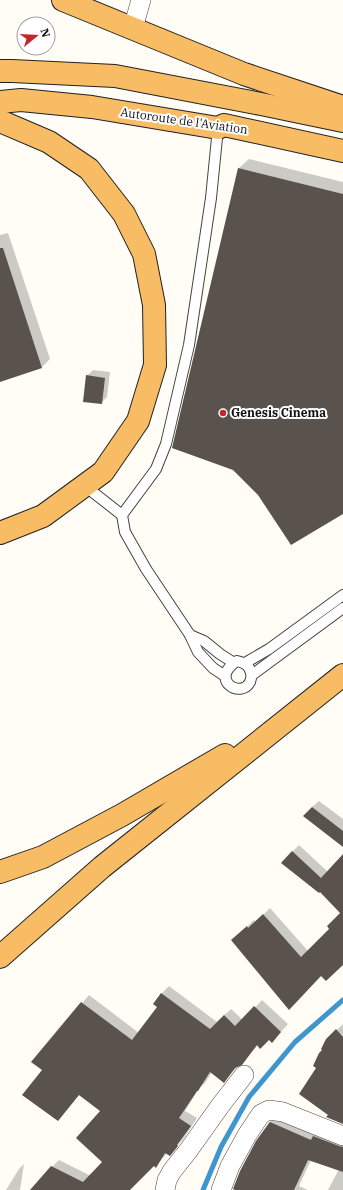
<svg xmlns="http://www.w3.org/2000/svg" width="343" height="1190" font-family="'IBM Plex Serif',serif">
	<style>
		.shadow { fill: #0003 }
		.lines { fill: none; stroke-linecap: round; stroke-linejoin: round }
		.stream { stroke: #3f96cf; stroke-width: 5 }
		.building { fill: #5a524d }
		.service-casing { stroke: #444; stroke-width: 12 }
		.minor-casing { stroke: #444; stroke-width: 20 }
		.trunk-casing { stroke: #222; stroke-width: 24 }
		.service { stroke: #fff; stroke-width: 10 }
		.minor { stroke: #fff; stroke-width: 19 }
		.trunk { stroke: #f7bc64; stroke-width: 22 }
		.poi-dot { fill: #c4262e; stroke: #fff; stroke-width: 1.5 }
		.labels { text-anchor: middle; stroke-width: 4; stroke-linejoin: round; paint-order: stroke }
		.street-label { font-size: 12px; fill: #111; stroke: #fff }
		.poi-label { font-size: 12px; font-weight: bold; fill: #111; stroke: #fff; text-anchor: start }
	</style>
	<rect width="100%" height="100%" fill="#fffdf5"/>
	<g class="shadow">
		<path d="M249 159 343 182V513L239 168Z"/>
		<path d="M8 233 50 359 42 367 0 381V235Z"/>
		<path d="M93 370 110 372 107 397 101 403 87 376Z"/>
		<path d="M319 801 343 819V846L312 807Z"/>
		<path d="M299 845 328 872 343 855V963L322 975 239 934 254 920 256 922 270 908 308 951 330 929 342 913 320 890 282 862Z"/>
		<path d="M169 986 217 1022 231 1009 243 1020 262 1000 288 1024 279 1034 258 1045 248 1056 238 1066 224 1081 212 1072 205 1083 200 1087 185 1111 197 1118 184 1138 170 1155 167 1153 162 1159 155 1166 154 1165 129 1190H40L52 1167 59 1160 91 1176 104 1162 101 1111 79 1095 58 1120 43 1069 33 1062 89 995 139 1033 159 1007 154 1004 162 993Z"/>
		<path d="M343 1024V1123L329 1115 318 1068 327 1040Z"/>
		<path d="M276 1116 343 1139V1190H328L339 1169 311 1160 299 1186 308 1190H234L241 1171 269 1123Z"/>
		<path d="M24 1164 20 1190H6L19 1169Z"/>
	</g>
	<g class="lines">
		<path class="stream" d="M203 1190 221 1147 249 1097 295 1042 343 1000"/>
	</g>
	<g class="building">
		<path d="M238 168 343 194V514L291 545 258 495 233 470 172 448Z"/>
		<path d="M0 248H3L42 368 0 382Z"/>
		<path d="M86 375 105 378 102 404 83 402Z"/>
		<path d="M312 807 343 831V847L303 816Z"/>
		<path d="M292 851 321 878 343 854V965L326 981 321 976 289 1010 231 940 247 926 248 928 263 914 301 957 329 929 327 926 340 913 320 892 319 893 281 863Z"/>
		<path d="M161 993 210 1029 224 1015 235 1026 254 1006 281 1032 272 1043 269 1040 260 1049 257 1045 242 1065 235 1068 224 1083 210 1072 198 1091H197L179 1118 191 1126 177 1145 178 1146 170 1156 165 1153 156 1168 154 1166 130 1190H30L51 1166 83 1182 102 1162 76 1138 100 1111 79 1095 58 1121 22 1095 42 1070 31 1062 81 1002 132 1040 157 1007 153 1004Z"/>
		<path d="M336 1029 343 1037V1124L326 1117 328 1115 299 1094 316 1068 313 1066 319 1053 322 1050 321 1049 326 1039Z"/>
		<path d="M270 1122 311 1140 313 1136 339 1146 343 1147V1172L308 1160 294 1190H235L233 1189 240 1171 256 1141 269 1123Z"/>
	</g>
	<g class="lines">
		<defs>
			<g id="service">
				<path d="M218 128 211 198 189 345 166 444 156 469 122 515 125 532 146 569 190 635 198 652 213 668 225 676"/>
				<path d="M85 486 122 515"/>
				<path d="M190 635 204 641 220 654 234 663 237 661C245 663 249 665 251 673 252 676 251 679 250 682 241 699 211 681 234 663"/>
				<path d="M245 663 269 649 343 595"/>
				<path d="M252 675 343 608"/>
			</g>
			<g id="minor">
				<path d="M133 28 141 0"/>
				<path d="M165 1190 167 1180 172 1171 188 1151 220 1106 244 1075"/>
				<path d="M221 1190 230 1166 247 1135 261 1114 269 1110 283 1112 343 1136"/>
			</g>
			<g id="trunk">
				<path d="M63 0 244 74 343 107"/>
				<path d="M0 71H12L115 76 261 104 343 121"/>
				<path d="M0 102 21 100 92 107 218 128 224 125 343 151"/>
				<path d="M0 121 49 142 89 169 124 214 144 254 154 305 155 365 138 421 103 472 43 516 0 533"/>
				<path d="M0 872 43 857 122 815 225 755"/>
				<path d="M0 957 102 867 343 675"/>
			</g>
		</defs>
		<use href="#service" class="service-casing"/>
		<use href="#minor" class="minor-casing"/>
		<use href="#trunk" class="trunk-casing"/>
		<use href="#service" class="service"/>
		<use href="#minor" class="minor"/>
		<use href="#trunk" class="trunk"/>
	</g>
	<circle class="poi-dot" cx="223" cy="413" r="4"/>
	<g class="labels">
		<g class="street-label">
			<text transform="translate(184 121) rotate(8)" y="4">Autoroute de l'Aviation</text>
		</g>
		<g class="poi-label">
			<text x="231" y="417">Genesis Cinema</text>
		</g>
	</g>
	<g transform="translate(36 36) rotate(72)"><circle r="19" fill="#ffffff" stroke="#a0a0a0"/>
	<path d="M0-3L7 15L0 10L-7 15Z" fill="#c4262e"/>
	<text y="-6" font-size="11" font-weight="bold" text-anchor="middle" fill="#111111">N</text>
	</g>
</svg>
